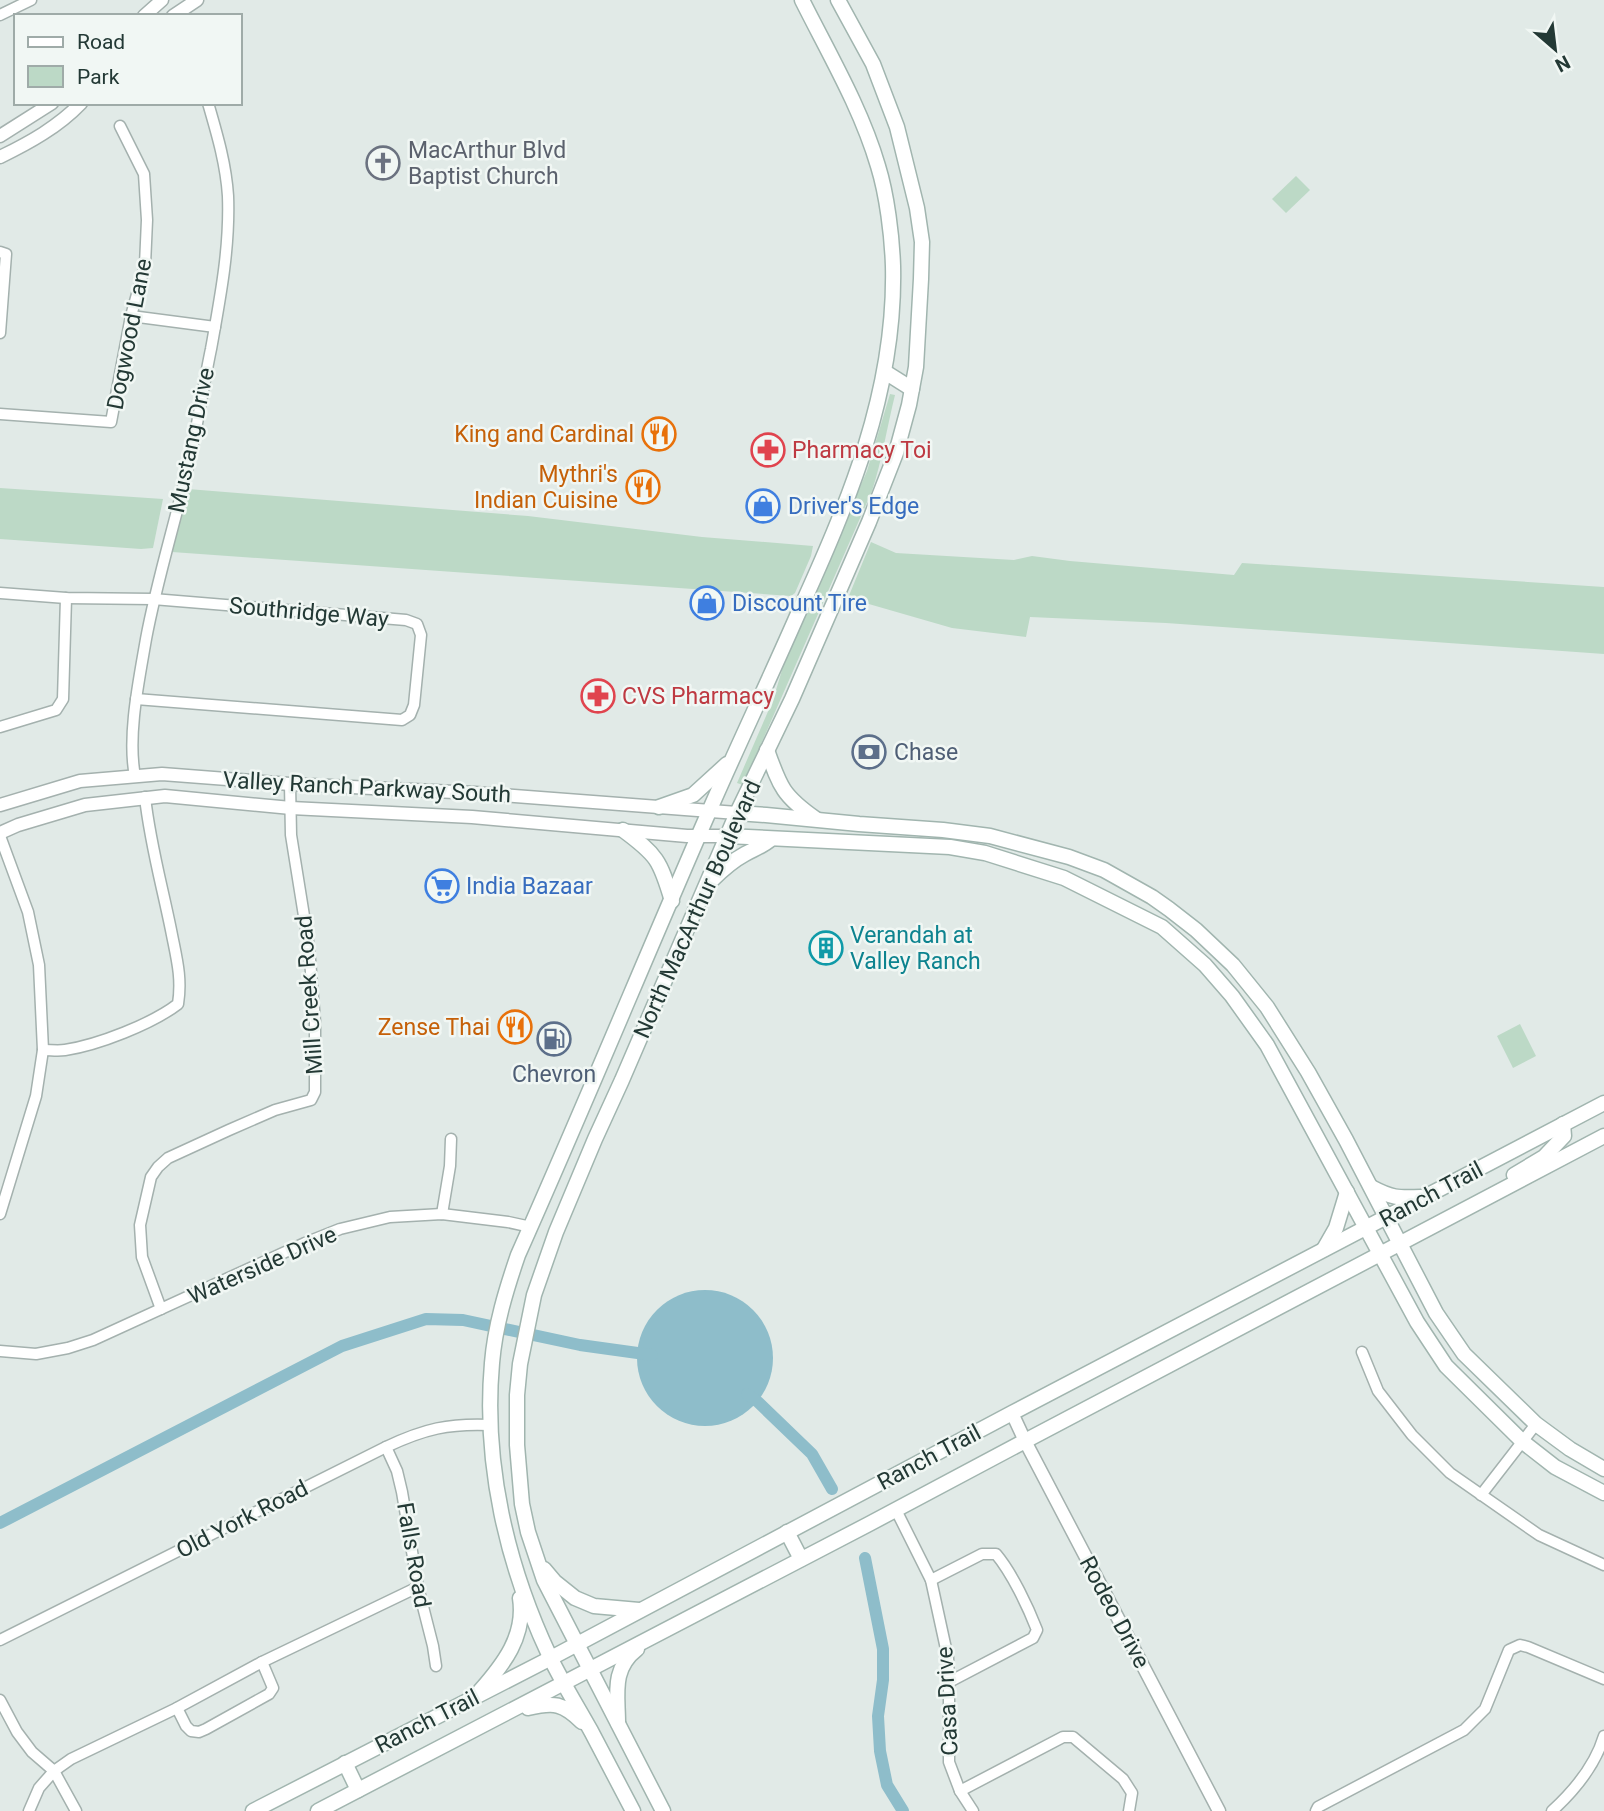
<svg xmlns="http://www.w3.org/2000/svg" width="1604" height="1811" font-family="Roboto,sans-serif">
	<style>
		.green { fill: #bcd9c6 }
		.water { fill: #8ebdca }
		.lines { fill: none; stroke-linecap: round; stroke-linejoin: round }
		.canal { stroke: #8ebdca; stroke-width: 12 }
		.minor-casing { stroke: #a4b1ae; stroke-width: 13 }
		.tertiary-casing { stroke: #a4b1ae; stroke-width: 15 }
		.secondary-casing { stroke: #a1b5af; stroke-width: 17 }
		.minor { stroke: #fff; stroke-width: 10 }
		.tertiary { stroke: #fff; stroke-width: 12 }
		.secondary { stroke: #fff; stroke-width: 14 }
		.labels { text-anchor: middle; stroke-width: 5; stroke-linejoin: round; paint-order: stroke }
		.worship-label { font-size: 23px; fill: #5b616d; stroke: #f1f7f4; text-anchor: start }
		.street-label { font-size: 23px; fill: #233935; stroke: #f1f7f4 }
		.food-label { font-size: 23px; fill: #c56008; stroke: #f1f7f4; text-anchor: end }
		.health-label { font-size: 23px; fill: #be3a42; stroke: #f1f7f4; text-anchor: start }
		.shop-label { font-size: 23px; fill: #366cbe; stroke: #f1f7f4; text-anchor: start }
		.service-label { font-size: 23px; fill: #4e5e75; stroke: #f1f7f4; text-anchor: start }
		.culture-label { font-size: 23px; fill: #0d838f; stroke: #f1f7f4; text-anchor: start }
	</style>
	<rect width="100%" height="100%" fill="#e1eae7"/>
	<g class="green">
		<path d="M1296 176 1310 190 1286 213 1272 199Z"/>
		<path d="M890 394 895 395C887 427 882 460 872 491L743 785 737 783 773 700 785 660 867 471Z"/>
		<path d="M0 488 163 499 153 548 141 549 0 539Z"/>
		<path d="M188 489 528 516 702 537 813 546 811 556 795 593 791 596 172 552Z"/>
		<path d="M871 542 896 553 1014 560 1032 556 1070 561 1234 575 1242 563 1604 587V654L1166 623 1030 617 1026 637 952 628 848 598Z"/>
		<path d="M1520 1024 1536 1056 1513 1068 1497 1036Z"/>
	</g>
	<circle class="water" cx="705" cy="1358" r="68"/>
	<g class="lines">
		<g class="canal">
			<path d="M747 1394 758 1402 812 1454 832 1489"/>
			<path d="M0 1523 342 1346 426 1319 463 1320 580 1345 652 1355"/>
			<path d="M865 1558 883 1649V1680L878 1716 880 1751 887 1785 903 1811"/>
		</g>
		<defs>
			<g id="minor">
				<path d="M0 15 31 0"/>
				<path d="M0 252 6 254 0 333"/>
				<path d="M131 316 215 327"/>
				<path d="M0 414 111 422 131 316 145 265 147 220 144 174 120 126"/>
				<path d="M0 593 66 598 153 599 406 620 417 624 421 635 414 705 410 715 402 720 136 699"/>
				<path d="M0 727 56 710 63 699 66 598"/>
				<path d="M135 776C127 736 139 680 146 639 156 585 172 533 185 479 196 437 202 392 211 349 220 299 230 248 228 196 226 164 217 134 208 103"/>
				<path d="M0 836 28 912 39 965 43 1050 36 1096 0 1214"/>
				<path d="M43 1050C51 1050 58 1051 65 1050 98 1045 152 1024 178 1004 182 979 177 960 172 935 163 889 150 844 145 797"/>
				<path d="M442 1214 450 1166 451 1139"/>
				<path d="M161 1309 142 1257 140 1225 151 1177 158 1167 168 1158 229 1130 275 1110 311 1100 315 1092V1022L309 947 291 835 290 784"/>
				<path d="M0 1351 36 1354 68 1348 93 1340 305 1243 340 1229 390 1217 442 1214 508 1222 531 1227"/>
				<path d="M1362 1352 1378 1391 1412 1435 1450 1473 1539 1535 1604 1565"/>
				<path d="M386 1447 397 1471 402 1492 418 1587 433 1646 436 1666"/>
				<path d="M1481 1495 1536 1424"/>
				<path d="M896 1510 931 1580 948 1658 949 1682V1762L960 1791 973 1811"/>
				<path d="M931 1580 982 1554H996C1012 1573 1028 1607 1037 1630L1033 1638 949 1682"/>
				<path d="M0 1640 386 1447C424 1429 449 1423 491 1425"/>
				<path d="M0 1700 17 1732 32 1752 54 1771 76 1811"/>
				<path d="M177 1708 186 1726 191 1731 199 1732 206 1729 269 1694 273 1688 262 1662"/>
				<path d="M960 1791 1063 1737H1073L1123 1779 1132 1793 1129 1811"/>
				<path d="M29 1811 39 1788 54 1771 71 1759 177 1708 262 1662 418 1587"/>
				<path d="M1316 1811 1318 1807 1464 1730 1485 1709 1509 1650 1520 1645 1528 1647 1604 1679"/>
				<path d="M1552 1811C1575 1790 1595 1766 1604 1736"/>
			</g>
			<g id="tertiary">
				<path d="M144 16 162 0"/>
				<path d="M173 16 197 0"/>
				<path d="M0 136 52 103"/>
				<path d="M0 157C29 143 58 127 81 103"/>
				<path d="M0 805 80 781 162 774 290 784 475 793 737 813"/>
				<path d="M0 833 18 825 85 805 165 796 291 808 472 817 687 836H727"/>
				<path d="M1012 1413 1025 1441 1219 1811"/>
			</g>
			<g id="secondary">
				<path d="M885 372 912 389"/>
				<path d="M767 750C780 787 783 796 816 819"/>
				<path d="M659 807 693 795 727 764"/>
				<path d="M737 813 766 815 859 824 943 830 990 836 1069 857 1104 870 1152 897 1169 909 1196 930 1233 965 1267 1007 1308 1072 1346 1140 1436 1313 1464 1354 1536 1424 1570 1449 1604 1469"/>
				<path d="M623 830C657 855 660 860 672 901"/>
				<path d="M727 836 950 847 985 853 1064 878 1162 927 1205 965 1232 996 1267 1045 1417 1322 1446 1366 1523 1442 1555 1467 1604 1493"/>
				<path d="M712 880C722 870 732 861 745 854 754 849 763 846 771 839"/>
				<path d="M1514 1175 1544 1157 1564 1136 1563 1124"/>
				<path d="M1371 1187C1392 1198 1397 1198 1421 1197"/>
				<path d="M1324 1249 1336 1228 1347 1192"/>
				<path d="M787 1532 801 1559"/>
				<path d="M544 1569 555 1582 575 1598 594 1606 639 1610"/>
				<path d="M480 1691C503 1665 526 1636 520 1598"/>
				<path d="M528 1708C554 1702 563 1703 582 1722"/>
				<path d="M618 1723C618 1695 611 1669 637 1649"/>
				<path d="M345 1763 358 1790"/>
				<path d="M253 1811 551 1658 1012 1413 1604 1103"/>
				<path d="M318 1811 869 1524 1025 1441 1604 1136"/>
				<path d="M633 1811C619 1784 605 1758 591 1731 577 1706 562 1682 550 1657 507 1566 483 1464 492 1363 495 1326 506 1290 518 1255 584 1107 646 956 711 807 739 743 769 680 797 616 848 504 896 392 893 266 892 236 887 195 878 166 861 108 829 54 802 0"/>
				<path d="M663 1811 544 1580 528 1532 522 1504 517 1445V1395L520 1364 534 1295 556 1232 595 1139 622 1080 737 813 792 699 869 522 896 453 909 405 916 367 921 279 922 242 917 208 897 127 873 64 838 0"/>
			</g>
		</defs>
		<use href="#minor" class="minor-casing"/>
		<use href="#tertiary" class="tertiary-casing"/>
		<use href="#secondary" class="secondary-casing"/>
		<use href="#minor" class="minor"/>
		<use href="#tertiary" class="tertiary"/>
		<use href="#secondary" class="secondary"/>
	</g>
	<defs>
		<symbol id="church-ring" viewBox="-11 -11 22 22"><circle r="9.5" fill="#f1f7f4" stroke="#6b7280" stroke-width="1.5"/><path d="M-1.2-6h2.4v3.5h3.3v2.4h-3.3V6h-2.4V-.1h-3.3v-2.4h3.3Z" fill="#6b7280"/></symbol>
		<symbol id="restaurant-ring" viewBox="-11 -11 22 22"><circle r="9.5" fill="#f1f7f4" stroke="#e8710a" stroke-width="1.5"/><path d="M-5-6h1v4h1v-4h1v4h1v-4h1v5L-1.5 .5V6h-2V.5L-5-1ZM5-6V6H3V1.5H1.5Q1.5-4 5-6Z" fill="#e8710a"/></symbol>
		<symbol id="pharmacy-ring" viewBox="-11 -11 22 22"><circle r="9.5" fill="#f1f7f4" stroke="#e0444e" stroke-width="1.5"/><path d="M-2-6h4v4h4v4h-4v4h-4v-4h-4v-4h4Z" fill="#e0444e"/></symbol>
		<symbol id="shop-ring" viewBox="-11 -11 22 22"><circle r="9.5" fill="#f1f7f4" stroke="#3f7fe0" stroke-width="1.5"/><path d="M-5-2.5h2.3a2.7 3.5 0 0 1 5.4 0H5L5.5 6h-11ZM-1.5-2.5h3a1.5 2.3 0 0 0-3 0Z" fill="#3f7fe0"/></symbol>
		<symbol id="bank-ring" viewBox="-11 -11 22 22"><circle r="9.5" fill="#f1f7f4" stroke="#5c6f8a" stroke-width="1.5"/><path d="M-6-4H6V4H-6ZM0-2.3a2.3 2.3 0 1 0 0 4.6a2.3 2.3 0 1 0 0-4.6Z" fill="#5c6f8a"/></symbol>
		<symbol id="supermarket-ring" viewBox="-11 -11 22 22"><circle r="9.5" fill="#f1f7f4" stroke="#3f7fe0" stroke-width="1.5"/><path d="M-6-5.5h2.5l.6 2H6L4.5 2H-2.5L-4.4-4H-6ZM-1.5 3.2a1.3 1.3 0 1 0 .1 0ZM3 3.2a1.3 1.3 0 1 0 .1 0Z" fill="#3f7fe0"/></symbol>
		<symbol id="building-ring" viewBox="-11 -11 22 22"><circle r="9.5" fill="#f1f7f4" stroke="#0f9aa8" stroke-width="1.5"/><path d="M-4-6H4V6H1V3H-1V6H-4ZM-2.5-4.3h1.7v1.8h-1.7ZM.8-4.3h1.7v1.8H.8ZM-2.5-1h1.7V.8h-1.7ZM.8-1h1.7V.8H.8Z" fill="#0f9aa8"/></symbol>
		<symbol id="fuel-ring" viewBox="-11 -11 22 22"><circle r="9.5" fill="#f1f7f4" stroke="#5c6f8a" stroke-width="1.5"/><path d="M-5.5-6h7V0h2V4h1.3V-2.5L3-4.5l.8-.8L6-3V5H2.5V1h-1V6h-7ZM-4.2-4.7v3.2H.2V-4.7Z" fill="#5c6f8a"/></symbol>
	</defs>
	<g fill-rule="evenodd">
		<use href="#church-ring" x="364" y="144" width="38" height="38"/>
		<use href="#restaurant-ring" x="640" y="415" width="38" height="38"/>
		<use href="#pharmacy-ring" x="749" y="431" width="38" height="38"/>
		<use href="#restaurant-ring" x="624" y="468" width="38" height="38"/>
		<use href="#shop-ring" x="744" y="487" width="38" height="38"/>
		<use href="#shop-ring" x="688" y="584" width="38" height="38"/>
		<use href="#pharmacy-ring" x="579" y="677" width="38" height="38"/>
		<use href="#bank-ring" x="850" y="733" width="38" height="38"/>
		<use href="#supermarket-ring" x="423" y="867" width="38" height="38"/>
		<use href="#building-ring" x="807" y="929" width="38" height="38"/>
		<use href="#restaurant-ring" x="496" y="1008" width="38" height="38"/>
		<use href="#fuel-ring" x="535" y="1020" width="38" height="38"/>
	</g>
	<g class="labels">
		<g class="worship-label">
			<text x="408" y="158">MacArthur Blvd<tspan x="408" dy="26">Baptist Church</tspan></text>
		</g>
		<g class="street-label">
			<text transform="translate(129 334) rotate(-79)" y="8">Dogwood Lane</text>
			<text transform="translate(191 440) rotate(-78)" y="8">Mustang Drive</text>
			<text transform="translate(309 612) rotate(5)" y="8">Southridge Way</text>
			<text transform="translate(367 787) rotate(3)" y="8">Valley Ranch Parkway South</text>
			<text transform="translate(697 909) rotate(-66)" y="8">North MacArthur Boulevard</text>
			<text transform="translate(309 995) rotate(-94)" y="8">Mill Creek Road</text>
			<text transform="translate(1431 1194) rotate(-28)" y="8">Ranch Trail</text>
			<text transform="translate(262 1265) rotate(-24)" y="8">Waterside Drive</text>
			<text transform="translate(929 1457) rotate(-28)" y="8">Ranch Trail</text>
			<text transform="translate(242 1519) rotate(-27)" y="8">Old York Road</text>
			<text transform="translate(414 1555) rotate(80)" y="8">Falls Road</text>
			<text transform="translate(1115 1612) rotate(62)" y="8">Rodeo Drive</text>
			<text transform="translate(947 1701) rotate(-93)" y="8">Casa Drive</text>
			<text transform="translate(427 1721) rotate(-27)" y="8">Ranch Trail</text>
		</g>
		<g class="food-label">
			<text x="634" y="442">King and Cardinal</text>
			<text x="618" y="482">Mythri's<tspan x="618" dy="26">Indian Cuisine</tspan></text>
			<text x="490" y="1035">Zense Thai</text>
		</g>
		<g class="health-label">
			<text x="792" y="458">Pharmacy Toi</text>
			<text x="622" y="704">CVS Pharmacy</text>
		</g>
		<g class="shop-label">
			<text x="788" y="514">Driver's Edge</text>
			<text x="732" y="611">Discount Tire</text>
			<text x="466" y="894">India Bazaar</text>
		</g>
		<g class="service-label">
			<text x="894" y="760">Chase</text>
			<text x="554" y="1082" text-anchor="middle">Chevron</text>
		</g>
		<g class="culture-label">
			<text x="850" y="943">Verandah at<tspan x="850" dy="26">Valley Ranch</tspan></text>
		</g>
	</g>
	<rect x="14" y="14" width="228" height="91" fill="#f1f7f4" stroke="#9faba8" stroke-width="2"/>
	<rect x="28" y="37" width="35" height="10" fill="#ffffff" stroke="#9faba8" stroke-width="2"/>
	<text x="77" y="49" font-size="21" fill="#233935">Road</text>
	<rect x="28" y="66" width="35" height="21" fill="#bcd9c6" stroke="#9faba8" stroke-width="2"/>
	<text x="77" y="84" font-size="21" fill="#233935">Park</text>
	<g transform="translate(1555 49) rotate(152)" stroke="#f1f7f4" stroke-width="5" paint-order="stroke">
	<path d="M0-5L12 26L0 18L-12 26Z" fill="#233935"/>
	<text y="-10" font-size="19" font-weight="bold" text-anchor="middle" fill="#233935">N</text>
	</g>
</svg>
